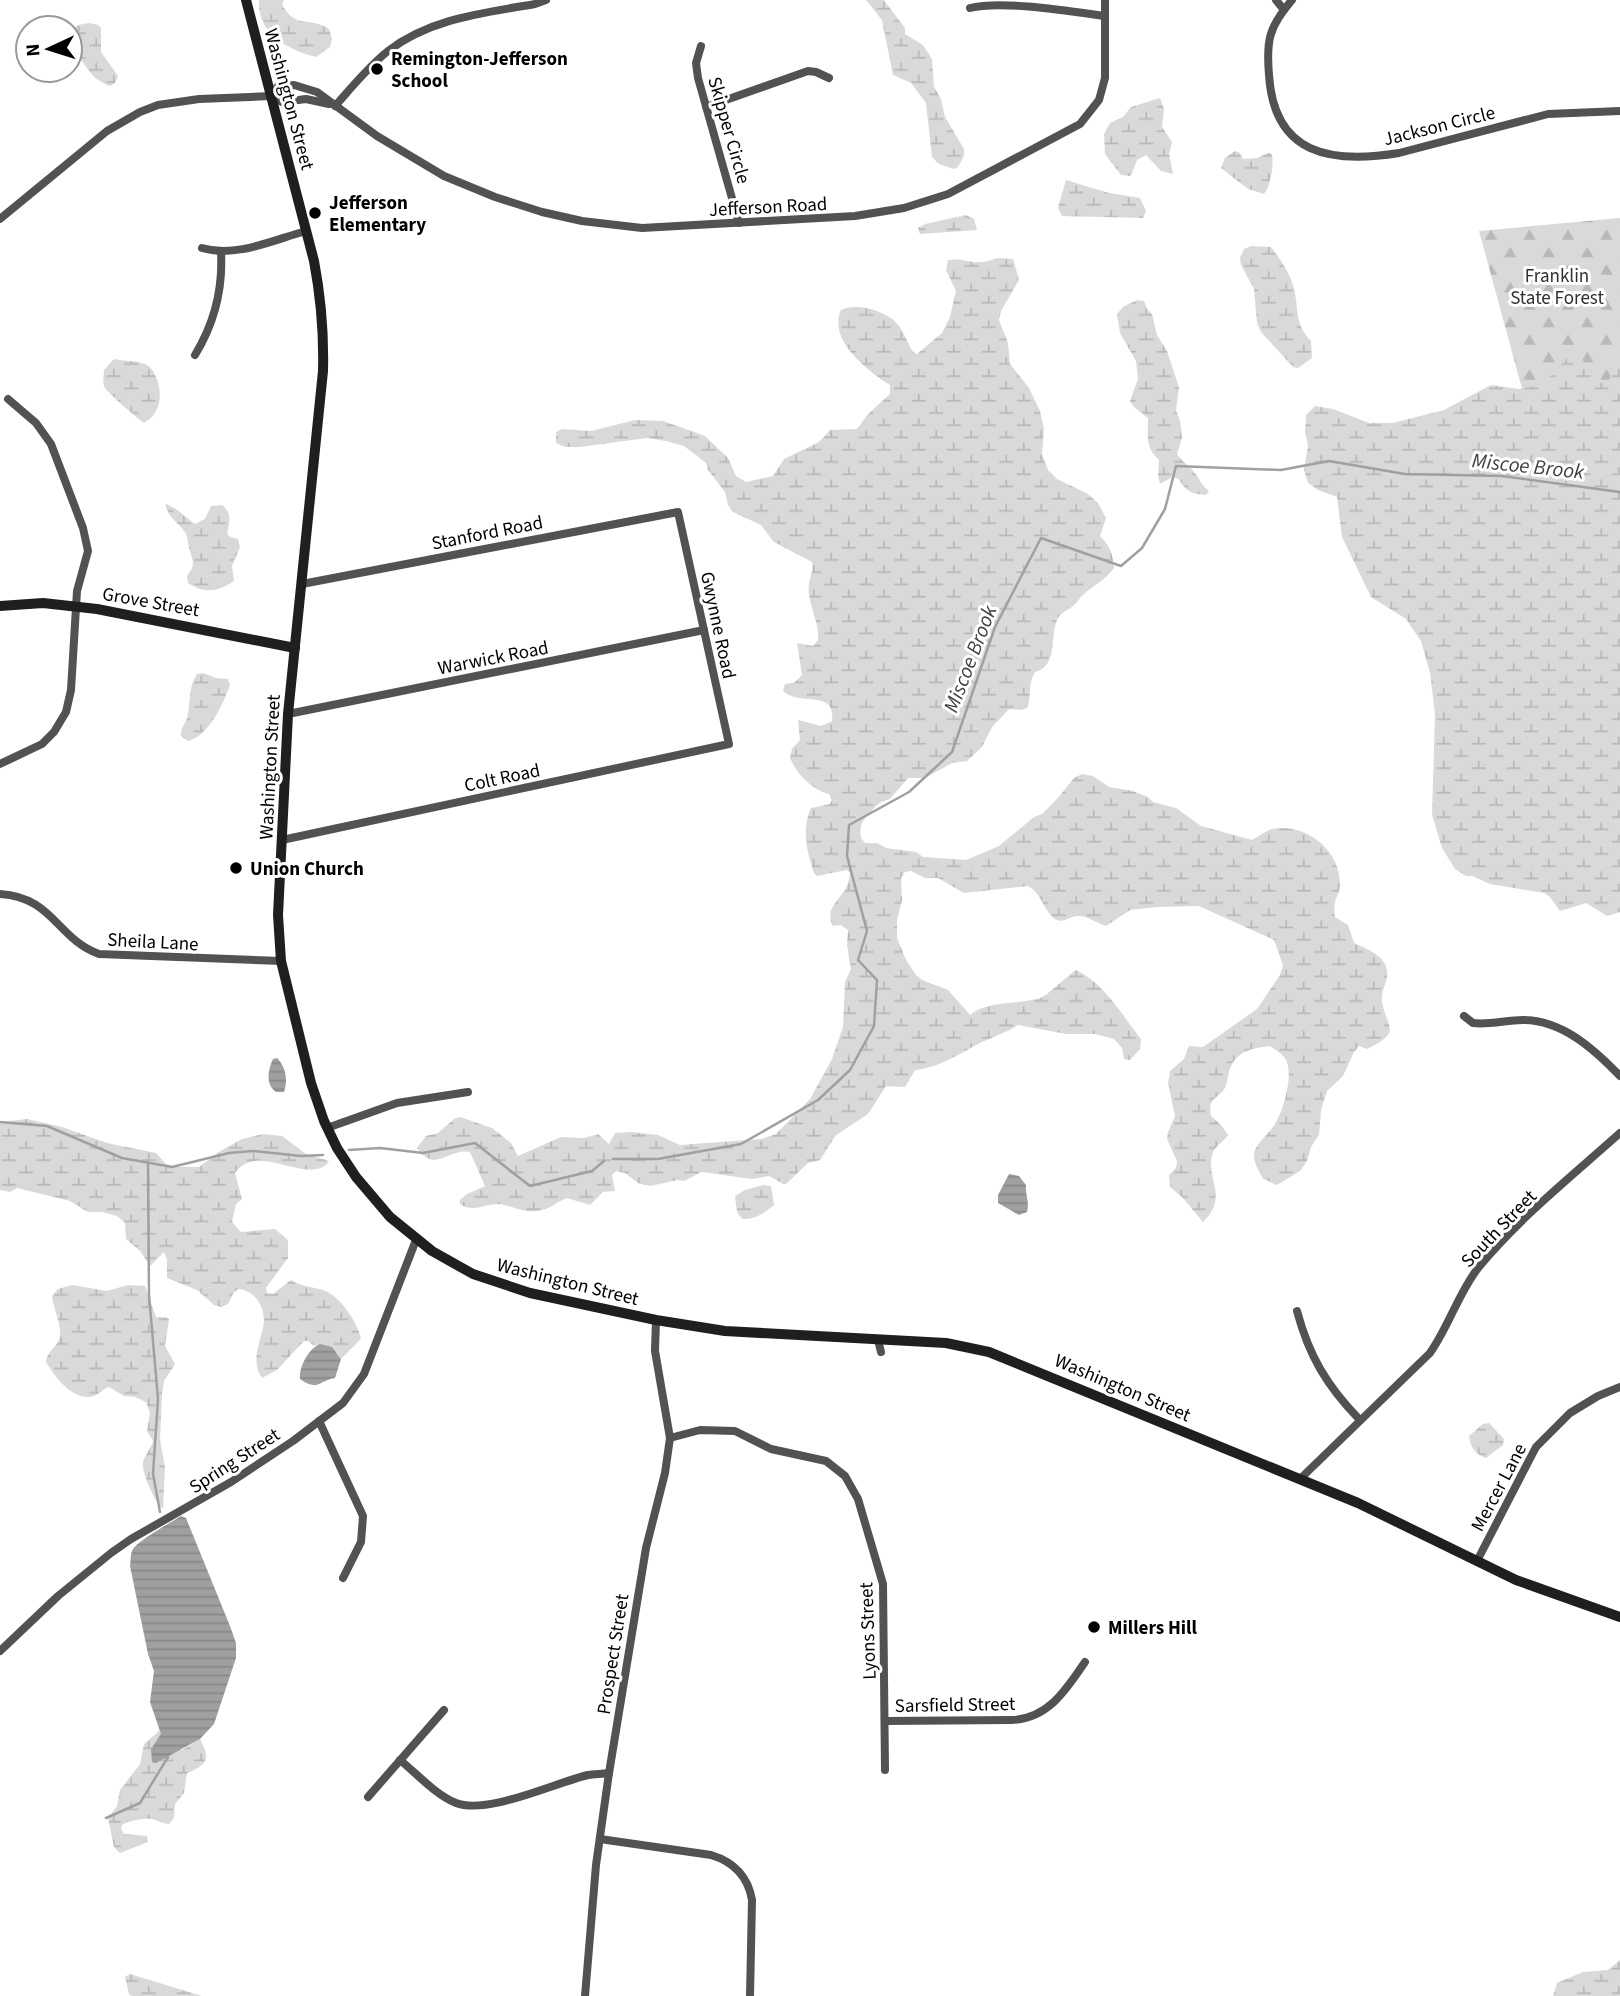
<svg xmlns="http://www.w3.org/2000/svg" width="1620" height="1996" font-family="'Source Sans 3',sans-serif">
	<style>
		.forest { fill: url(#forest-firs) }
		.wetland { fill: url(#wetland-marsh) }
		.water { fill: url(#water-rules) }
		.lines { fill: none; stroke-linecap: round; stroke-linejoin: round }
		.stream { stroke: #a0a0a0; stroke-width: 2.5 }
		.street { stroke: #525252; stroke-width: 8 }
		.secondary { stroke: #1f1f1f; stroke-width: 10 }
		.poi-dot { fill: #000; stroke: #fff; stroke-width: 2.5 }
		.labels { text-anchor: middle; stroke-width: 6; stroke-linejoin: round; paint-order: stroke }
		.poi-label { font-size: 19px; font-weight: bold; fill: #000; stroke: #fff; text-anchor: start }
		.street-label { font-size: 19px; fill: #000; stroke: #fff }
		.park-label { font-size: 19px; fill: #303030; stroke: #fff }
		.water-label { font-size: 21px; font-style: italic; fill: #414141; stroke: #fff }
	</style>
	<defs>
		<pattern id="forest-firs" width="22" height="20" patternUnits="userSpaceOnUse" patternTransform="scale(1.75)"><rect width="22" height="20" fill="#d9d9d9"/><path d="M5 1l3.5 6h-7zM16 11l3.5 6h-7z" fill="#b8b8b8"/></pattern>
		<pattern id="wetland-marsh" width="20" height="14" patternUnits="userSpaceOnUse" patternTransform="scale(1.75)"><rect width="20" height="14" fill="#d9d9d9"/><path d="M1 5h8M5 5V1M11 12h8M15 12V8" fill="none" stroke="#b8b8b8"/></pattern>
		<pattern id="water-rules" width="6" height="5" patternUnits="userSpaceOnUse" patternTransform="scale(1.75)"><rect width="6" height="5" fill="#a0a0a0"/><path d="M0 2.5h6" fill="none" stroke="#888"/></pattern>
	</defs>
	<rect width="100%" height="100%" fill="#fff"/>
	<path class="forest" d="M1620 218V481L1551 495 1479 231Z"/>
	<g class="wetland">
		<path d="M259 0H284L282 5C297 30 309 16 329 29L332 39 330 47 316 57C287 49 257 34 259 0Z"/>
		<path d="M866 0H884L905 28V34L923 45 932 59 934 87 941 99 945 117 964 149V156L958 167 954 169 939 164 932 157 926 103 911 83 893 75 882 20Z"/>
		<path d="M89 23 98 25 101 28V52L118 76 115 83 110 86C86 76 91 68 73 51L70 53V30L78 25Z"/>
		<path d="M1160 98 1164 109 1162 127 1172 142 1169 154 1173 174 1161 171 1146 155 1137 160 1131 176 1121 175 1105 154 1104 134 1110 123 1123 117 1131 107Z"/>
		<path d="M1235 151 1240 153 1243 159 1257 158 1268 153 1272 154C1274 165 1271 185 1264 194L1248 189 1221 168 1225 158Z"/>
		<path d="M1066 180 1109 193 1140 198 1146 211 1143 218 1062 216 1058 208Z"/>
		<path d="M966 215 974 219 977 230 920 234 918 228 925 224Z"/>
		<path d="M1251 246 1271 247C1281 260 1292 276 1295 293 1298 311 1296 326 1311 341L1312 358 1298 368 1293 367 1261 332 1257 323 1254 289 1241 265 1240 258 1244 249Z"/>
		<path d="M997 258 1013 259 1019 280 1001 311 999 320 1008 343 1010 364 1029 388 1040 411 1044 429 1042 454 1048 470 1057 479 1088 494 1098 503 1106 518 1100 536C1110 546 1113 554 1114 568 1102 583 1098 582 1085 593 1081 596 1078 601 1074 605 1070 609 1064 611 1060 615 1047 632 1061 665 1035 672 1028 683 1031 694 1028 707L1022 710 1009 709 992 727 982 747 967 761 952 763 925 778H908L890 799 881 802 874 808 863 821 860 829 861 838 865 843H877L886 848 916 852 923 857 966 860 999 846 1034 817 1042 814 1058 798 1074 778 1082 774 1093 776 1109 787 1133 791 1148 797 1153 802 1176 808 1201 826 1252 840C1258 837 1265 831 1272 829 1305 822 1341 850 1340 885 1339 898 1332 898 1335 917L1348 925 1354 943C1370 950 1393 959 1386 981 1384 988 1381 994 1382 1002 1388 1031 1402 1031 1367 1049L1359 1046 1354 1052 1343 1076 1327 1091 1321 1110 1319 1135 1311 1147 1307 1161 1300 1171 1277 1185 1263 1179C1259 1171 1253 1162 1254 1153 1257 1142 1267 1136 1273 1127 1283 1114 1294 1075 1286 1060 1283 1054 1275 1050 1270 1046 1254 1048 1239 1050 1231 1066 1228 1072 1228 1082 1225 1088 1216 1101 1208 1097 1211 1116L1221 1125 1228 1135C1224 1141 1215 1147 1213 1152 1204 1176 1230 1197 1203 1222L1183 1198 1170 1187 1169 1175 1176 1168 1177 1161 1167 1139 1168 1132 1175 1116 1168 1083 1170 1071 1184 1059 1189 1046 1203 1047 1257 1009 1280 975 1283 965 1274 940 1199 906 1157 907 1130 910 1106 926C1098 924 1088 916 1079 916 1071 915 1065 923 1057 920 1044 914 1043 894 1028 886L964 893 938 878H925L911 871 905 872 901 878 902 900 897 920V938L906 960 916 975 922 980 948 990 970 1015C988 1000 1017 1005 1040 998 1047 996 1067 976 1076 970 1104 983 1122 1015 1141 1039L1140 1049 1130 1060 1124 1059 1122 1048 1114 1039 1095 1034H1066L1018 1025C1006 1033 995 1036 982 1042 958 1054 944 1066 915 1070L905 1087 886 1086 868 1114 836 1135 820 1160 808 1163 786 1184H783L769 1176 752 1179 702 1172 684 1181 678 1180 650 1186 638 1183 625 1173 616 1171 612 1175 615 1191 603 1192 590 1205 567 1198C556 1202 550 1210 537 1211 523 1213 511 1205 498 1204 484 1204 473 1213 460 1204V1200L467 1194 485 1186 470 1152C449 1148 435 1174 417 1148L426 1136 438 1133 454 1119 460 1117 492 1128 511 1143 518 1156 561 1137 584 1138 598 1134 609 1144 615 1133 632 1132 658 1135 680 1145 761 1139 776 1134 810 1099 832 1059 843 1027 845 982 851 969 847 945 848 930 841 925 833 926C825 910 836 903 845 890 848 885 849 879 850 873L847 870 817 876 814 873C807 851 801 830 811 808L830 804 832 800 829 794C812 790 797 774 790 758L792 749 800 740 798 720 821 726 832 721C836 688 800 707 783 691L785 684 794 683 802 675 797 643 813 646 818 640C820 621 806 602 809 584 810 575 814 571 812 562L774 542 761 525 733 512 728 505 725 492 708 470 706 463 684 446 666 441 647 438 579 447H565L556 443V432L562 429 591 431 635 420 663 421 705 436 728 458 736 476 746 482 773 476 784 459 819 442 830 430 857 429 868 414 890 394V385C869 372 827 340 841 310 857 302 888 311 899 326 905 334 908 344 913 352L917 354 942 333 950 317 956 291 946 270 948 260C969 257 973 268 997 258Z"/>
		<path d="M1137 300 1144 301 1147 309 1152 314 1157 335 1167 351 1179 387 1176 410 1180 421 1182 438 1177 454C1182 462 1189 465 1194 472 1200 479 1201 485 1209 491L1206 495C1192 494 1186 492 1179 479L1172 477 1160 484 1158 476 1159 460C1145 446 1148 438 1148 418L1133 406 1130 401 1138 379 1136 361 1120 333 1117 314 1123 307Z"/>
		<path d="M1618 356H1620V912L1607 916 1586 903 1560 911 1550 897 1544 893 1490 884 1472 876H1466L1455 869 1442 848 1432 815 1435 714 1430 673 1421 641 1406 619 1371 597 1342 537 1337 497 1318 490 1308 483 1304 470 1308 446 1305 432 1306 415 1315 406 1333 409 1369 423H1393L1444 410 1491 385 1519 389 1533 386 1551 376 1566 359 1581 358 1600 383H1608Z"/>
		<path d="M114 359C123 361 141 361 147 365 159 373 164 399 156 411 154 416 148 420 144 423 138 419 108 393 105 388 102 383 104 376 104 370Z"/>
		<path d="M166 504 176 509 195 524 205 519 211 506 222 505C232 513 230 521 227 533L230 537 238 539 240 547 232 566 234 581C218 592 204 594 188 583L187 576C197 563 192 561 189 547 187 541 188 535 184 531 177 521 167 517 166 504Z"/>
		<path d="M203 673 216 678 228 679 230 685C223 704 209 736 188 741L181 736C180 727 187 723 188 714 191 698 188 689 197 674Z"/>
		<path d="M27 1119 62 1127 107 1143 156 1153 166 1164 176 1167H199L217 1153 242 1139 263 1134 282 1136 306 1154 326 1160 329 1162C307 1187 258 1140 235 1173L242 1199 236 1204 232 1222 241 1232 275 1229 288 1240V1258L266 1288 267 1293 273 1294 291 1280C300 1286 312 1287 323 1290 340 1296 356 1320 361 1338L359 1341 341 1359 337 1353 320 1344 314 1346 308 1341H304L277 1370 262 1378C251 1362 259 1345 263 1328 267 1311 257 1291 239 1289L234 1292 228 1304 221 1307 214 1305 197 1290 167 1278V1260L164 1252 150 1266 140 1251 126 1239 125 1223 117 1216 102 1212H88L70 1201 17 1188 10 1192 0 1190V1122Z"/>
		<path d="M763 1185 771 1186 774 1205C764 1213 755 1220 742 1219L737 1212 735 1196 745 1190Z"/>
		<path d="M72 1285 107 1291 128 1285 145 1286 156 1317H165L169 1319 165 1346 175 1364 164 1381 162 1394 160 1440 165 1467 163 1509C155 1503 141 1472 143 1462 145 1455 151 1448 153 1441L147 1431 150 1413 146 1402 135 1397 124 1396 109 1387C103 1389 99 1394 94 1396 73 1402 55 1377 46 1362 47 1352 53 1350 58 1342 65 1330 53 1309 52 1296L58 1289Z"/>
		<path d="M1489 1423 1504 1439 1503 1445 1486 1458C1475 1454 1470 1447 1469 1436L1483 1424Z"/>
		<path d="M160 1730 161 1734 158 1741 182 1750 200 1739C211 1759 207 1765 187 1773L184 1793 175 1804 174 1818 169 1824C162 1824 158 1820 152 1819 143 1818 129 1821 122 1825L121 1829 124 1834 147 1836 148 1842 120 1853 114 1847 108 1818 117 1806 120 1790 140 1764 144 1744Z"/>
		<path d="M1620 1960V1996H1553L1557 1983 1583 1972 1608 1970Z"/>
		<path d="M130 1974 202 1996H132L129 1994 125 1977Z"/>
	</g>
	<g class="water">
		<path d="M277 1058C286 1067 288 1080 284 1092H276C265 1084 268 1070 273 1059Z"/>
		<path d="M1009 1174 1019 1176 1026 1185C1025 1195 1030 1203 1027 1212L1019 1215 998 1203V1195Z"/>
		<path d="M320 1344 332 1347 341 1359 335 1378C317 1381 319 1392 300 1379 299 1367 308 1349 320 1344Z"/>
		<path d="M181 1516 186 1518 230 1626 236 1643V1658L214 1724 200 1739 156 1763 152 1762 151 1749 161 1734 150 1702 154 1671 148 1654 130 1566C131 1561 130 1554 133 1549 139 1540 170 1523 181 1516Z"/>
	</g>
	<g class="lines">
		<g class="stream">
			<path d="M0 1122 47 1126 122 1158 172 1167 229 1153 253 1151 301 1156 323 1155"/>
			<path d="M349 1150 380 1148 423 1153 475 1143 530 1186 592 1171 604 1161"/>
			<path d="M613 1159H658L741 1144 818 1100 850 1070 874 1026 877 980 858 960 867 931 847 856 849 825 909 792 952 752 995 627 1041 538 1121 566 1142 548 1165 509 1176 466 1281 470 1329 461 1405 474 1502 476 1620 492"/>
			<path d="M148 1162 149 1295 158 1399 153 1474 160 1512"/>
			<path d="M106 1818 140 1803 168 1757"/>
		</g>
		<g class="street">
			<path d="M1276 0 1284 10"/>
			<path d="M1292 0C1269 27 1266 40 1269 75 1274 155 1331 164 1399 153L1548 114 1620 111"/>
			<path d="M970 8C1001 0 1069 11 1105 16"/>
			<path d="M701 46 696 63 698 78 739 223"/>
			<path d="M272 96 278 86 294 85 317 92 377 136 444 176 495 197 542 212 582 221 642 228 855 216 904 208 948 194 1080 124 1099 100 1105 78V0"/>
			<path d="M272 96 282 102 306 99 329 104"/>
			<path d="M335 106C352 87 368 67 388 51 431 18 484 13 535 4L546 0"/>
			<path d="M706 107 808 71 816 72 829 78"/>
			<path d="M0 219 107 131 140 112 158 105 199 99 272 96"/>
			<path d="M202 248C236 258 273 240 306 231"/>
			<path d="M195 355C214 324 223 288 221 252"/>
			<path d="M288 714 704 630"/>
			<path d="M0 764 42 744 54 732 66 712 71 690 77 591 88 551 83 528 51 444 36 423 8 399"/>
			<path d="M282 840 729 744 678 512 302 584"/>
			<path d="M0 894C53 897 57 939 99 954L281 961"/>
			<path d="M1464 1016 1473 1023C1490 1025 1506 1020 1523 1020 1562 1020 1594 1049 1620 1076"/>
			<path d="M327 1128 397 1103 468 1092"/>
			<path d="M1297 1311C1309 1356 1327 1386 1359 1419"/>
			<path d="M878 1340 881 1352"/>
			<path d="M319 1421 363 1516 361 1542 343 1578"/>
			<path d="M670 1438 700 1430 735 1431 771 1449 826 1461 845 1476 858 1499 883 1584 885 1770"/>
			<path d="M1300 1479 1430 1353C1449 1326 1458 1294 1478 1268 1519 1218 1572 1176 1620 1133"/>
			<path d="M1478 1559 1536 1447 1570 1413 1598 1396 1620 1387"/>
			<path d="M0 1651 58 1596 111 1553 131 1539 231 1482 293 1441 343 1403 364 1374 416 1240"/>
			<path d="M885 1721 1011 1720C1048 1719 1066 1690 1085 1662"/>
			<path d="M400 1760C417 1774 436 1795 456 1803 488 1815 554 1783 588 1775 595 1774 602 1774 609 1773"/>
			<path d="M368 1797 444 1710"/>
			<path d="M600 1839 711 1855C734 1862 748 1876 752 1900L750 1996"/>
			<path d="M585 1996 596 1865 609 1773 646 1548 665 1473 670 1438 655 1351 656 1320"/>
		</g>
		<g class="secondary">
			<path d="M246 0 314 261C321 298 324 333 323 371L288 714 278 915 281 961 311 1083 324 1121 337 1148 356 1177 390 1217 432 1251 473 1274 530 1293 656 1320 725 1331 946 1343 989 1352 1358 1503 1516 1580 1620 1617"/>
			<path d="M0 606 43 603 97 609 295 648"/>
		</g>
	</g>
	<g class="poi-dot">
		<circle cx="377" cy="69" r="7"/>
		<circle cx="315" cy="213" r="7"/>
		<circle cx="236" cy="868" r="7"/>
		<circle cx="1094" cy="1627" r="7"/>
	</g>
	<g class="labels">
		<g class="poi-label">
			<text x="391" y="65">Remington-Jefferson<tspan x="391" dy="22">School</tspan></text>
			<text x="329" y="209">Jefferson<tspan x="329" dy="22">Elementary</tspan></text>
			<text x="250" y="875">Union Church</text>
			<text x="1108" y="1634">Millers Hill</text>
		</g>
		<g class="street-label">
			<text transform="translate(290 99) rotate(75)" y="7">Washington Street</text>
			<text transform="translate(1439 125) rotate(-14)" y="7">Jackson Circle</text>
			<text transform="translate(730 130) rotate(74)" y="7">Skipper Circle</text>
			<text transform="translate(768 206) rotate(-3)" y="7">Jefferson Road</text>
			<text transform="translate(487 532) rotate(-11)" y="7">Stanford Road</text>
			<text transform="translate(151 601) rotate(10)" y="7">Grove Street</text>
			<text transform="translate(719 625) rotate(78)" y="7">Gwynne Road</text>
			<text transform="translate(493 657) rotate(-11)" y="7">Warwick Road</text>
			<text transform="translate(269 767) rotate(-87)" y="7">Washington Street</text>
			<text transform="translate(502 777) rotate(-12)" y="7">Colt Road</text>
			<text transform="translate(153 941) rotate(3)" y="7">Sheila Lane</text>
			<text transform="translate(1498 1228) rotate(-46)" y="7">South Street</text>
			<text transform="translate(568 1281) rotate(14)" y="7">Washington Street</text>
			<text transform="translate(1123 1387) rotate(23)" y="7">Washington Street</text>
			<text transform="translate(234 1460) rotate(-33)" y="7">Spring Street</text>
			<text transform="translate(1498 1487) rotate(-62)" y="7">Mercer Lane</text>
			<text transform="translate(867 1631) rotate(-92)" y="7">Lyons Street</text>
			<text transform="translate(612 1654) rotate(-81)" y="7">Prospect Street</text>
			<text transform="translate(955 1704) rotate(-1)" y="7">Sarsfield Street</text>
		</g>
		<g class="park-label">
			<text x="1557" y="282">Franklin<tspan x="1557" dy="22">State Forest</tspan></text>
		</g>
		<g class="water-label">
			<text transform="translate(1528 466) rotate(6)" y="7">Miscoe Brook</text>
			<text transform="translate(970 659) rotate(-69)" y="7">Miscoe Brook</text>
		</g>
	</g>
	<g transform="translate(49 49) rotate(266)"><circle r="33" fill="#ffffff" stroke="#999999" stroke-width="2"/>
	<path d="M0-5L12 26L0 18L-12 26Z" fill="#000000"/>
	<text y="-10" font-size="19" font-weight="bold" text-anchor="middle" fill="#000000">N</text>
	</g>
</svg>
